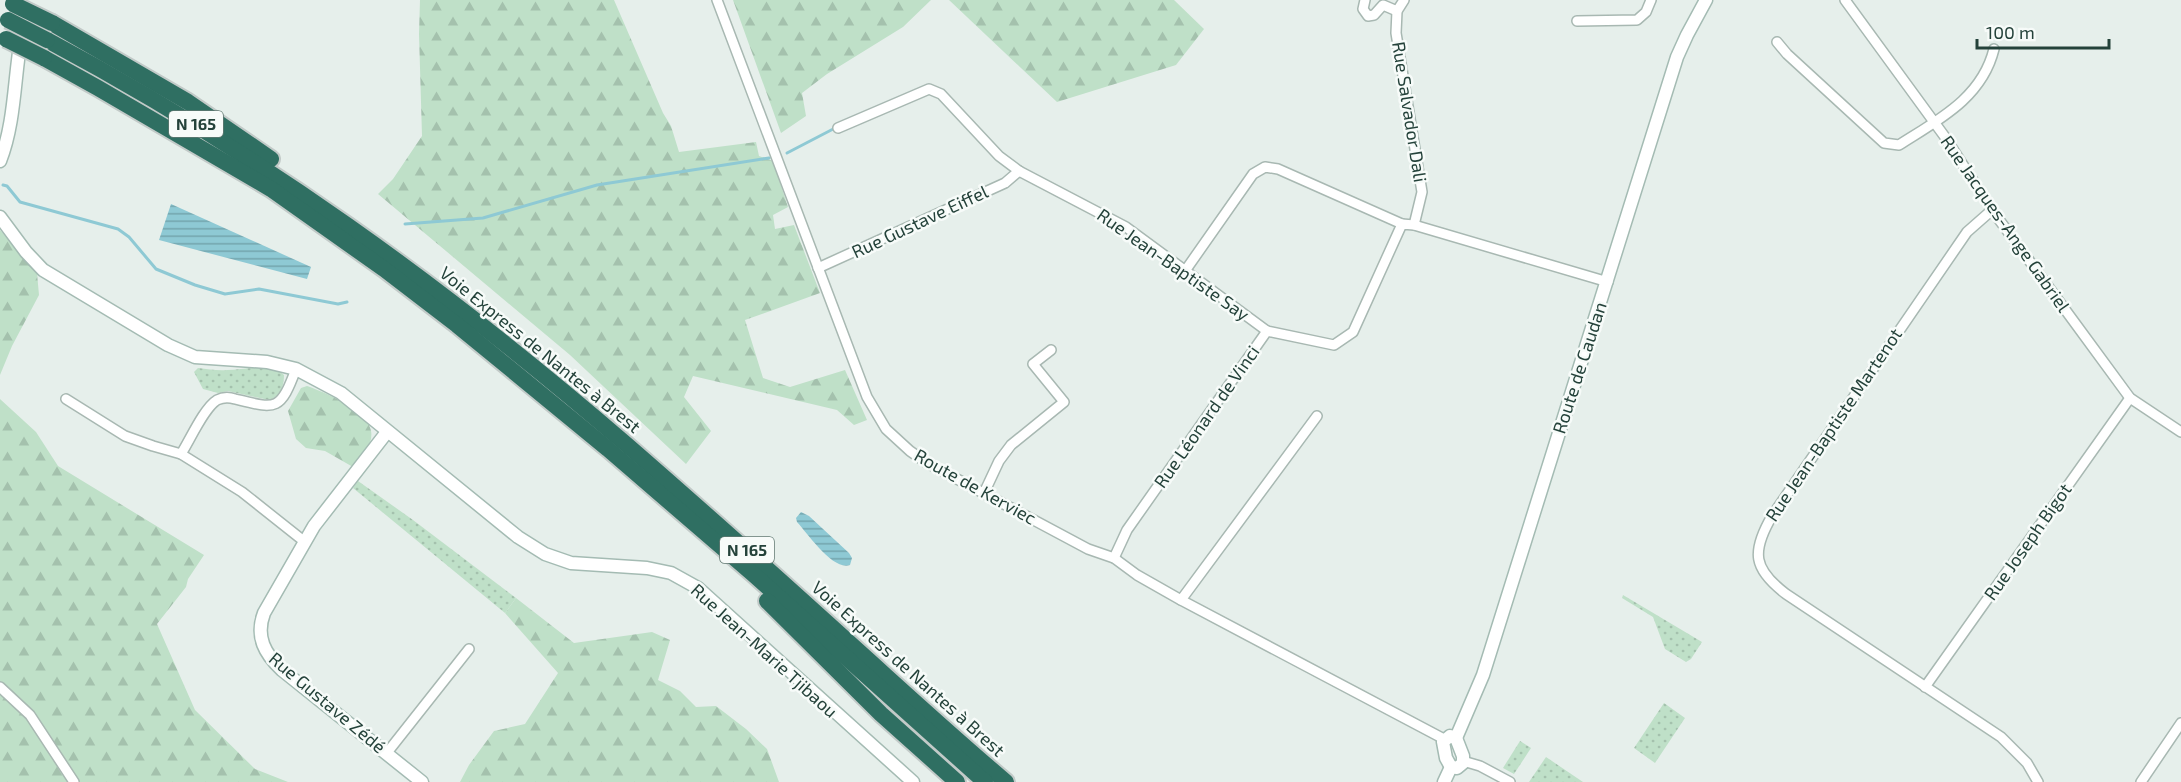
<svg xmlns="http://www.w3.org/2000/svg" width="2181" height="782" font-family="'Exo 2',sans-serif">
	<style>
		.grass { fill: url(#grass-dots) }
		.forest { fill: url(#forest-firs) }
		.water { fill: url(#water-rules) }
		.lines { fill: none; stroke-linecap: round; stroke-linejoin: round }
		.stream { stroke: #8ec9d4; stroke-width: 3 }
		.street-casing { stroke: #a8b8b2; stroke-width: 12 }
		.secondary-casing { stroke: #a4bbb3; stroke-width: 15 }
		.highway-casing { stroke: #c2cac8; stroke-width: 20 }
		.street { stroke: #fff; stroke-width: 9 }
		.secondary { stroke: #fff; stroke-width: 12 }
		.highway { stroke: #2f6f62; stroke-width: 16 }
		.highway-bridge-casing { stroke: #c2cac8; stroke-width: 20; stroke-linecap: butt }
		.highway-bridge { stroke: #2f6f62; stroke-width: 16 }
		.labels { text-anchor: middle; stroke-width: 5; stroke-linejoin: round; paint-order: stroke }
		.shield { fill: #f7fbf9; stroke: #637a73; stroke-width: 1.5 }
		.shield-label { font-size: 16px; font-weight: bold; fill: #24423a }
		.street-label { font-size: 18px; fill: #24423a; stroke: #f7fbf9 }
	</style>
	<defs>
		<pattern id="grass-dots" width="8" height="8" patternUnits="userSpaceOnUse" patternTransform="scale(1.5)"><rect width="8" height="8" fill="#bfe0c8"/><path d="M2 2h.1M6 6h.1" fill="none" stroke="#a4c1ad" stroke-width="1.8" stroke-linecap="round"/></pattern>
		<pattern id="forest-firs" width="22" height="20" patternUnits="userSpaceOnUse" patternTransform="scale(1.5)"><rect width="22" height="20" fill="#bfe0c8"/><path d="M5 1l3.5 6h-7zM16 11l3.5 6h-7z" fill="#a4c1ad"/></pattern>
		<pattern id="water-rules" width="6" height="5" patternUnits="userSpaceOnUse" patternTransform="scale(1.5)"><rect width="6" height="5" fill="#8ec9d4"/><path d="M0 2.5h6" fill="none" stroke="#74a5ad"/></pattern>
	</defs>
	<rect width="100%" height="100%" fill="#e6efeb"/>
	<g class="grass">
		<path d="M198 368C208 369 218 371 227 370 244 370 270 362 284 375 284 386 281 396 269 400L228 391 218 393 203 389 194 372Z"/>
		<path d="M358 481 413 520 516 598 505 613 353 488Z"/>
		<path d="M1623 595 1702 642 1691 659 1686 662 1665 649 1653 617 1622 598Z"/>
		<path d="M1664 703 1685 718 1655 763 1634 748Z"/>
		<path d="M1520 741 1531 748 1514 774 1503 768Z"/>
		<path d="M1546 757 1583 782H1529Z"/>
	</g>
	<g class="forest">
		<path d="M420 0H614L663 113 671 126 679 152 756 142 759 156 773 161 788 207 773 215 775 229 794 225 820 293 745 320 763 378 790 387 845 370 867 420 854 425 837 410 693 376 684 397 711 431 686 464 570 355 378 194 393 179 422 136 419 34Z"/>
		<path d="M733 0H931L903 27 827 74 802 93 806 116 781 133Z"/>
		<path d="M949 0H1174L1204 29 1176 65 1057 102Z"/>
		<path d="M0 230 37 273 39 295 12 346 0 375Z"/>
		<path d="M307 386C324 392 378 414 371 439 369 448 359 459 353 467L325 451 306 448 296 439 288 411 301 388Z"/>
		<path d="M0 399 36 432 58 466 204 555 188 579 186 587 157 624 195 710 255 769 288 782H0Z"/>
		<path d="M516 598 574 643 652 632 670 640 658 680 680 691 696 707 716 706 746 729 767 749 779 782H460L469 765 494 731 525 724 558 673 505 613Z"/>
	</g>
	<g class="water">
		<path d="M171 204 311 267 307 279 159 240Z"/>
		<path d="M801 512 809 516 849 553 852 558 850 565C833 571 808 534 797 522L796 518Z"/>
	</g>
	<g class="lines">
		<g class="stream">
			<path d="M787 153 837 127"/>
			<path d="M3 185 7 186 20 202 118 229 129 237 156 269 195 285 225 294 259 289 338 304 347 302"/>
			<path d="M405 224 483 218 597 185 769 158"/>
		</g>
		<defs>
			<g id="street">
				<path d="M717 0 867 397 886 429 910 451 927 463 1088 549 1114 558 1137 575 1181 600 1444 739"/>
				<path d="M1365 0 1363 9 1368 16 1374 15 1383 5 1397 11"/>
				<path d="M1404 0 1397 11 1396 33 1422 192 1414 225"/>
				<path d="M1845 0 1945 137 1992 210 2130 398 2181 432"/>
				<path d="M1577 21 1637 20 1646 12 1651 0"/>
				<path d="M1777 42 1787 54 1884 143 1899 145C1938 120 1982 98 1994 49"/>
				<path d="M838 128 929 89 941 94 999 156 1019 171 1126 227 1267 331"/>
				<path d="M1992 210 1967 232 1772 516C1751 552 1753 569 1786 594L2001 737 2027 763 2038 782"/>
				<path d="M818 268 1005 183 1019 171"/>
				<path d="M1185 271 1253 174 1265 167 1278 169 1402 224"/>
				<path d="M66 399 125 436 153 446 181 454 242 492 305 542"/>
				<path d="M181 454C190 440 204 408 217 400 223 397 229 397 235 399 276 409 280 412 296 369"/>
				<path d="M984 493 999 461 1011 445 1064 402 1033 364 1051 350"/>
				<path d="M1114 558 1127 530 1267 331 1334 345 1353 332 1402 224 1414 225 1608 282"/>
				<path d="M1181 600 1317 416"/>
				<path d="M0 687 30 715 74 782"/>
				<path d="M1925 687 2130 398"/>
				<path d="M386 754 469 649"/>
				<path d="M1463 761 1480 766 1510 782"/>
				<path d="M2141 782 2181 723"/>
			</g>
			<g id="secondary">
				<path d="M0 161C15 123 14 79 21 39"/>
				<path d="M0 217 26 252 43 270 168 345 195 357 267 362 296 369 341 393 518 537 545 554 571 563 647 568 671 573 698 588 913 782"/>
				<path d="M387 432 314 526 264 613C255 637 265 654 282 670L422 782"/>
				<path d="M1456 738 1483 675 1677 57 1687 35 1706 0"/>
				<path d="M1451 767 1446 758 1443 742 1450 736 1456 738"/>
				<path d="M1451 767 1457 768 1463 763V756L1456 738"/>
				<path d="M1444 782 1451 767"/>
			</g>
			<g id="highway">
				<path d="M52 23 188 102 271 159"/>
				<path d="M47 40C259 153 445 288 627 445 704 512 780 580 855 648 905 693 955 739 1006 782"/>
				<path d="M44 58 98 88 271 189 384 269 457 325 608 449 753 574 985 782"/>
				<path d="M767 601 881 714 957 782"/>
			</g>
		</defs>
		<use href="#street" class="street-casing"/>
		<use href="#secondary" class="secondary-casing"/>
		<use href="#highway" class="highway-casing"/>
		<use href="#street" class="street"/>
		<use href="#secondary" class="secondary"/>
		<use href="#highway" class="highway"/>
		<defs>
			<g id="highway-bridge">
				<path d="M13 4 52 23"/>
				<path d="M8 20 47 40"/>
				<path d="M6 39 44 58"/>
			</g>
		</defs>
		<use href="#highway-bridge" class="highway-bridge-casing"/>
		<use href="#highway-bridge" class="highway-bridge"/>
	</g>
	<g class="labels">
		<g class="shield">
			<rect x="169" y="111" width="54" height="26" rx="4.5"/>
			<rect x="720" y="537" width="54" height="26" rx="4.5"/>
		</g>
		<g class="shield-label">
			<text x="196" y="130">N 165</text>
			<text x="747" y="556">N 165</text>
		</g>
		<g class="street-label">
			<text transform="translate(1409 112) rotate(81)" y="6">Rue Salvador Dali</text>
			<text transform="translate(920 222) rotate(-25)" y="6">Rue Gustave Eiffel</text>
			<text transform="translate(2005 224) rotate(55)" y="6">Rue Jacques-Ange Gabriel</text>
			<text transform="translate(1173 265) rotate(35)" y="6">Rue Jean-Baptiste Say</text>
			<text transform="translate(540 350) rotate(39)" y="6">Voie Express de Nantes à Brest</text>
			<text transform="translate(1580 368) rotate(-72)" y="6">Route de Caudan</text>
			<text transform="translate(1207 417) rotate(-55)" y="6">Rue Léonard de Vinci</text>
			<text transform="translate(1834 425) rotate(-56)" y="6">Rue Jean-Baptiste Martenot</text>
			<text transform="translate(975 487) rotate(29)" y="6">Route de Kerviec</text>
			<text transform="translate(2028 542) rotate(-55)" y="6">Rue Joseph Bigot</text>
			<text transform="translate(764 651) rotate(42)" y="6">Rue Jean-Marie Tjibaou</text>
			<text transform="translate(908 669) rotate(42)" y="6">Voie Express de Nantes à Brest</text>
			<text transform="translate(327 703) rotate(40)" y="6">Rue Gustave Zédé</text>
		</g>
	</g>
	<path d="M1977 39v9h132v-9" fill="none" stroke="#24423a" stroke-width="3"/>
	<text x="1986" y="39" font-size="18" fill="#24423a" stroke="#f7fbf9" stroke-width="4.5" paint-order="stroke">100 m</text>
</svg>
